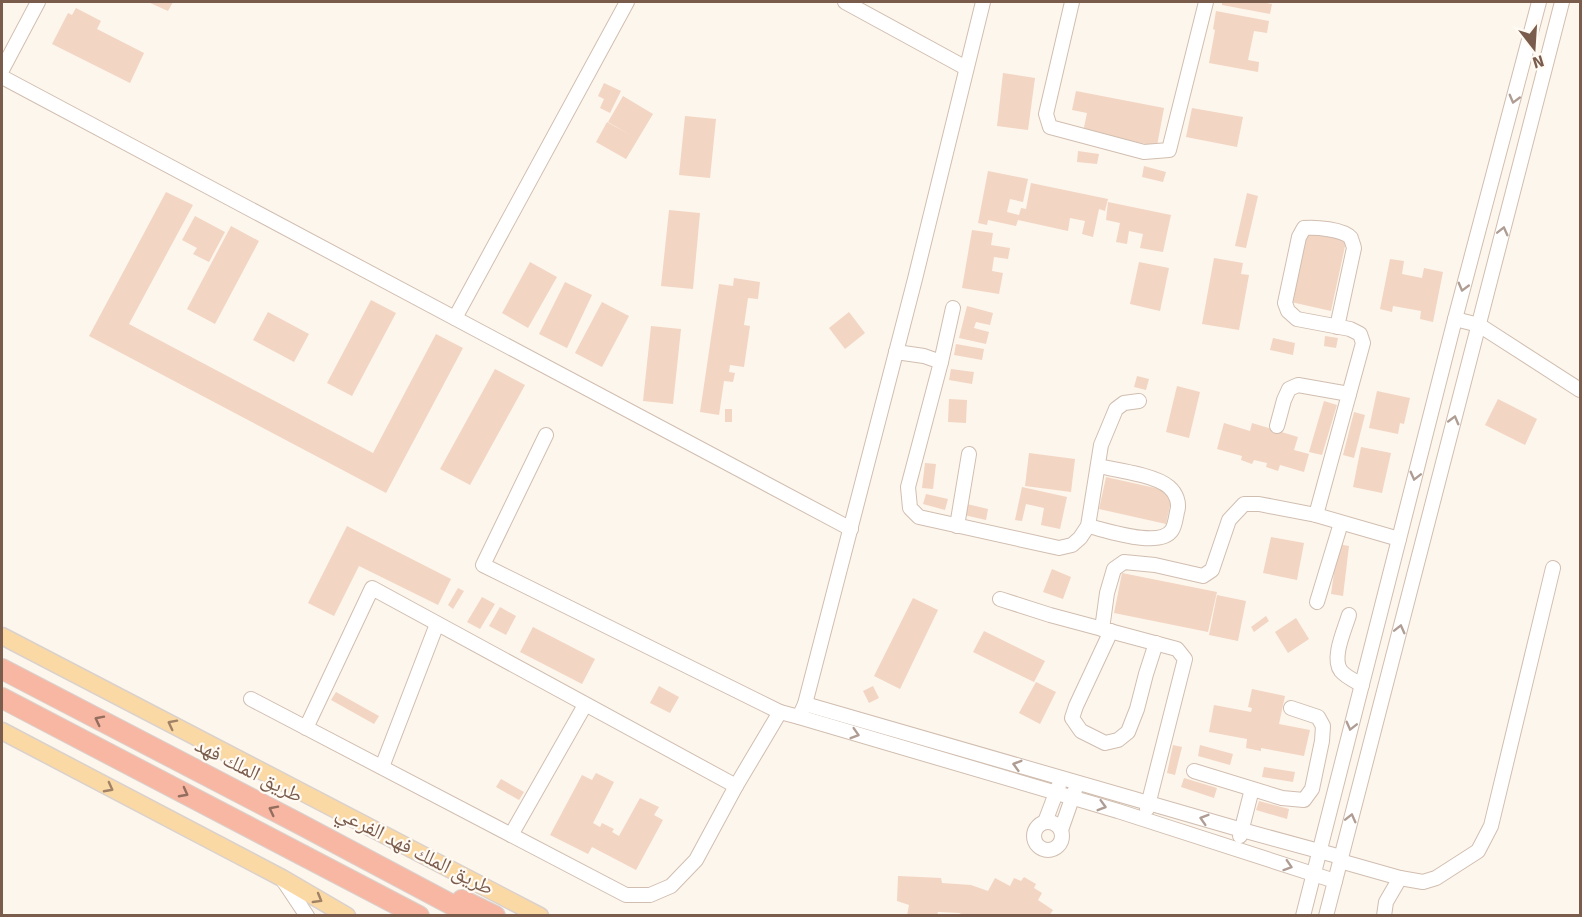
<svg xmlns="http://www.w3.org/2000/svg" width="1582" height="917" font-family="Signika,'Noto Naskh Arabic',sans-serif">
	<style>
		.building { fill: #f3d5c3 }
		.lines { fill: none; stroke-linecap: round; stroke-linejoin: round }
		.minor-casing { stroke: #d1beb0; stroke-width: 16 }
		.major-casing { stroke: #dad1cd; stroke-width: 19 }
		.highway-casing { stroke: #dad1cd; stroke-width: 22 }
		.minor { stroke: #fff; stroke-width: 14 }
		.major { stroke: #fbd9a5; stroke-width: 16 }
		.highway { stroke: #f7b7a3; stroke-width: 20 }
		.oneway { stroke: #af9d94 }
		.oneway2 { stroke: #936e5e }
		.oneway3 { stroke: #a18267 }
		.labels { text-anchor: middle; stroke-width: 4.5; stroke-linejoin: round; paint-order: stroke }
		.street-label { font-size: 21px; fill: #7a5c4d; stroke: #fffaf3 }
	</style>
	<rect width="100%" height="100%" fill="#fdf6ec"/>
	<g class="building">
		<path d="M148 2H173L168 11Z"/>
		<path d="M1222 2H1261L1272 4 1270 14 1222 5Z"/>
		<path d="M76 8 101 21 97 29 144 53 130 83 52 44 68 13 72 15Z"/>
		<path d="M1216 11 1269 21 1267 33 1254 31 1248 60 1259 62 1258 72 1209 63 1215 30 1213 29Z"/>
		<path d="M1003 73 1035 78 1028 130 997 126Z"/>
		<path d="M604 83 621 91 610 113 600 108 604 99 598 96Z"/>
		<path d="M1076 91 1164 108 1157 146 1083 132 1087 113 1072 110Z"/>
		<path d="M623 96 653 114 626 159 596 142 607 122 632 136 608 122Z"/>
		<path d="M1192 108 1243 117 1237 147 1186 137Z"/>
		<path d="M685 116 716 119 710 178 679 175Z"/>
		<path d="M1078 151 1099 154 1097 164 1077 162Z"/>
		<path d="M1144 166 1166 172 1163 182 1142 177Z"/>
		<path d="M988 171 1028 179 1023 202 1010 199 1007 212 1019 215 1021 208 1026 209 1031 183 1108 199 1105 211 1099 209 1093 237 1082 234 1085 221 1070 218 1068 231 1018 220 1016 226 988 220 987 225 978 223Z"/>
		<path d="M166 192 193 205 129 324 373 453 436 334 463 348 386 493 89 336Z"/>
		<path d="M1247 193 1258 196 1246 248 1235 246Z"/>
		<path d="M1108 202 1171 215 1163 252 1140 248 1143 234 1129 231 1127 244 1116 242 1120 223 1106 220Z"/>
		<path d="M669 210 700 213 693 289 661 286Z"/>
		<path d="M195 216 225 232 209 262 193 254 197 248 182 240Z"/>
		<path d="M231 226 259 241 215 324 187 309Z"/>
		<path d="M1306 229 1347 237 1331 311 1291 302Z"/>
		<path d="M972 230 993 233 991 245 1010 248 1008 259 994 257 992 271 1003 273 999 294 962 288Z"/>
		<path d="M1214 258 1243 263 1241 274 1249 275 1239 330 1202 324Z"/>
		<path d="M1390 259 1404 261 1402 274 1422 278 1424 268 1443 272 1433 322 1420 319 1421 311 1393 306 1392 312 1380 309Z"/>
		<path d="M530 262 557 277 528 328 502 313Z"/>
		<path d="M1139 262 1169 268 1160 311 1130 304Z"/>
		<path d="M734 278 760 282 758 299 748 298 744 325 750 326 744 367 730 365 729 372 735 373 733 382 724 381 719 415 700 412 719 284 733 286Z"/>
		<path d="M565 282 592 295 567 348 539 334Z"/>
		<path d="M371 300 396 313 352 396 327 383Z"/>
		<path d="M602 302 629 316 602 367 575 353Z"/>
		<path d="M967 306 993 313 990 325 976 322 974 328 989 332 986 344 959 338Z"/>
		<path d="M268 312 309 334 294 362 253 340Z"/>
		<path d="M849 312 865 333 845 349 829 328Z"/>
		<path d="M651 326 681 329 673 404 643 401Z"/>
		<path d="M1325 336 1338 338 1336 348 1324 346Z"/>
		<path d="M1273 338 1295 343 1293 355 1270 350Z"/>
		<path d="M956 344 984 349 982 360 954 355Z"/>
		<path d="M495 369 525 385 470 485 440 469Z"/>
		<path d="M951 369 974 372 972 384 949 380Z"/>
		<path d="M1137 376 1149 379 1146 390 1134 387Z"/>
		<path d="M1177 386 1200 392 1189 438 1166 432Z"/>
		<path d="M1377 391 1410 398 1404 424 1400 423 1398 434 1369 428Z"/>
		<path d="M949 399 967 400 966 423 948 422Z"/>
		<path d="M1498 399 1537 419 1525 445 1485 425Z"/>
		<path d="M1324 401 1337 405 1322 455 1309 452Z"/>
		<rect x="725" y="409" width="7" height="13"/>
		<path d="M1354 412 1365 415 1354 458 1343 455Z"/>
		<path d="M1224 423 1250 431 1252 423 1298 437 1294 450 1309 454 1304 472 1280 465 1278 471 1266 467 1267 463 1254 460 1252 464 1241 460 1242 456 1217 449Z"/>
		<path d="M1361 447 1391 453 1382 493 1353 487Z"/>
		<path d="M1029 453 1075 459 1071 492 1025 486Z"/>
		<path d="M925 463 936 464 933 489 922 488Z"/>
		<path d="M1106 477 1173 492 1166 524 1099 509Z"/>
		<path d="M1022 487 1067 497 1060 529 1041 525 1044 508 1026 504 1022 521 1015 520Z"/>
		<path d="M926 494 948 499 945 510 923 504Z"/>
		<path d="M967 504 988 509 986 520 964 515Z"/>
		<path d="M347 526 451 579 438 605 359 566 334 616 308 603Z"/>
		<path d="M1271 537 1304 543 1297 580 1263 573Z"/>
		<path d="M1338 544 1349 546 1343 596 1331 594Z"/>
		<path d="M1052 569 1071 577 1063 599 1043 592Z"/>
		<path d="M1122 573 1217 592 1208 632 1114 613Z"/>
		<path d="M458 588 464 591 453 609 448 605Z"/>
		<path d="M1217 595 1246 601 1238 641 1209 635Z"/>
		<path d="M482 597 495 604 480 629 467 622Z"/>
		<path d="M913 598 938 610 900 689 874 676Z"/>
		<path d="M500 607 516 616 506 635 489 626Z"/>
		<path d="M1266 616 1269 621 1254 632 1251 627Z"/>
		<path d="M1296 618 1309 639 1288 653 1275 632Z"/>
		<path d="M533 627 595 659 582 684 520 652Z"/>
		<path d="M984 631 1045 661 1034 682 973 652Z"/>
		<path d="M1036 682 1056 692 1040 724 1019 713Z"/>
		<path d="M659 686 679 697 670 713 650 703Z"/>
		<path d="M873 686 879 698 869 703 863 691Z"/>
		<path d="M1252 689 1285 696 1279 724 1310 730 1304 756 1261 748V751L1246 748 1247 739 1209 732 1214 705 1251 712 1252 708 1248 707Z"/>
		<path d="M336 692 379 716 374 724 331 700Z"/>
		<path d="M1173 745 1182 747 1175 775 1167 773Z"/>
		<path d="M1200 745 1233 754 1230 765 1198 756Z"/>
		<path d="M1264 767 1295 772 1293 782 1262 777Z"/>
		<path d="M596 773 614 782 593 823 600 827 602 823 614 829 612 832 619 836 640 798 659 807 654 815 663 820 636 870 592 847 588 854 550 835 582 775 592 780Z"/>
		<path d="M1184 778 1217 788 1214 798 1181 787Z"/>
		<path d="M501 779 524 792 519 800 496 787Z"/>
		<path d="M1259 801 1289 809 1287 819 1256 810Z"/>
		<path d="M898 876 941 878 942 883 971 885 988 891 995 878 1010 886 1014 878 1021 881 1024 877 1036 884 1034 888 1042 893 1038 900 1053 910 1049 916H967L959 913 938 912 937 916H907L909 905 897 901Z"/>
	</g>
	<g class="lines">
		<defs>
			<g id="minor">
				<path d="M845 2 966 68"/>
				<path d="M1072 2 1046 114 1050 127 1144 152 1169 150 1206 2"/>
				<path d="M2 70 38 2"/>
				<path d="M2 77 851 529"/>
				<path d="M455 318 627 2"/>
				<path d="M1455 319 1479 325 1580 390"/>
				<path d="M896 352 924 356 941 362 908 487 910 508 919 517 1059 548 1072 545 1080 538 1088 526 1101 445 1116 409 1124 403 1139 401"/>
				<path d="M941 362 953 308"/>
				<path d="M1277 426 1284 400 1289 389 1298 385 1349 394"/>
				<path d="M546 435 483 565 780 712"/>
				<path d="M1316 515 1363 343 1360 334 1350 329 1297 319 1288 311 1285 303 1299 237 1304 228C1315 227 1343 229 1351 238 1351 239 1354 247 1354 248L1337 327"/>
				<path d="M957 526 969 454"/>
				<path d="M1088 526C1106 530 1160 549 1172 530 1175 525 1176 517 1177 512 1180 503 1176 493 1169 487 1155 475 1117 470 1098 466"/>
				<path d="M1000 599 1050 615 1177 649 1185 659 1147 809"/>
				<path d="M1317 602 1341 523"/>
				<path d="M1349 615C1345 629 1331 658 1341 671 1346 677 1355 681 1362 685"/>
				<path d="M1102 629 1107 593 1114 569 1124 562 1155 565 1203 576 1212 570 1229 520 1244 504H1259L1316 515 1399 539"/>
				<path d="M1111 631 1076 706 1072 718 1081 731 1105 743 1118 740 1128 732 1137 709 1146 674 1156 643"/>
				<path d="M251 699 626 895H650L671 886 696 860 736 786 780 712 799 717 805 704 915 279 983 2"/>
				<path d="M805 704 1242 830 1341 857"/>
				<path d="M799 717 1118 811 1335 881"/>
				<path d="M306 728 372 588 736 786"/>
				<path d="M382 767 437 624"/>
				<path d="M1194 771 1282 798 1304 800 1312 789 1322 741 1323 726 1318 717 1291 708"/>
				<path d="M1045 822 1059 785"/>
				<circle cx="1048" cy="836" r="14"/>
				<path d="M1061 830 1075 790"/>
				<path d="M511 835 585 705"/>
				<path d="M1240 836 1252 789"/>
				<path d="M1340 861 1400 878 1423 882 1436 878 1478 851 1491 826 1553 568"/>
				<path d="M283 880 307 916"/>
				<path d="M1303 916 1455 319 1539 2"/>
				<path d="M1326 916 1562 2"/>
				<path d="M1384 916 1386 902 1400 878"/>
			</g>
			<g id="major">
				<path d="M2 636 540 916"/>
				<path d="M2 731 282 878 347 916"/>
			</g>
			<g id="highway">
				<path d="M2 669 298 823 473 916"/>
				<path d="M2 698 419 916"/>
				<path d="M462 900 495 916"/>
			</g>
		</defs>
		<use href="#minor" class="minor-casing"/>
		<use href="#major" class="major-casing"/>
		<use href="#highway" class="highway-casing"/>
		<use href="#minor" class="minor"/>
		<use href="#major" class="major"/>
		<use href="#highway" class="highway"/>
	</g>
	<defs><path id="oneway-chevron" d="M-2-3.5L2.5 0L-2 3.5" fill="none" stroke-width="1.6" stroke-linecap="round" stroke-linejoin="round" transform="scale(1.5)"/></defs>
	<g class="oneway">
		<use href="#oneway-chevron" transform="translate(1514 99) rotate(105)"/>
		<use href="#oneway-chevron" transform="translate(1503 231) rotate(-76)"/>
		<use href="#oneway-chevron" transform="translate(1463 287) rotate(105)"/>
		<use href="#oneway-chevron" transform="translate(1454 420) rotate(-75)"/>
		<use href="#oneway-chevron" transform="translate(1415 476) rotate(104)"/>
		<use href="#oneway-chevron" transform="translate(1400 629) rotate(-76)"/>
		<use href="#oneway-chevron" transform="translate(1351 726) rotate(104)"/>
		<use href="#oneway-chevron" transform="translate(855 734) rotate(17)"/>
		<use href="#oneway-chevron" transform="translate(1017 765) rotate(-164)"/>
		<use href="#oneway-chevron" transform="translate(1102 806) rotate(16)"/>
		<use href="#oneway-chevron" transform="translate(1351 818) rotate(-76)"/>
		<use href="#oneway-chevron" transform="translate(1204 819) rotate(-163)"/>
		<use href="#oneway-chevron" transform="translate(1288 866) rotate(18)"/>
	</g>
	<g class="oneway2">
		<use href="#oneway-chevron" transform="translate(99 720) rotate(-153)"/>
		<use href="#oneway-chevron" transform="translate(184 793) rotate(28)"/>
		<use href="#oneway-chevron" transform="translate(273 810) rotate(-153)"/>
	</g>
	<g class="oneway3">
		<use href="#oneway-chevron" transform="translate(172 724) rotate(-153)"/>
		<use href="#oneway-chevron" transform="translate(109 788) rotate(28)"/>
		<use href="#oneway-chevron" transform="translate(318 899) rotate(30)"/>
	</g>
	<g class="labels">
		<g class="street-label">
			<text transform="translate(249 770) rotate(27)" y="7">طريق الملك فهد</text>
			<text transform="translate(415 850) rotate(27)" y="7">طريق الملك فهد الفرعي</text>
		</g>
	</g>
	<rect width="1582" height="917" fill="none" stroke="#7a5c4d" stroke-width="6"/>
	<g transform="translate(1534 48) rotate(163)" stroke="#fffaf3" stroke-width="4.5" paint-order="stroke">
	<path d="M0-4.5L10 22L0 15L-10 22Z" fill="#7a5c4d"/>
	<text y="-9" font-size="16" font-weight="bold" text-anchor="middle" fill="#7a5c4d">N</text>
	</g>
</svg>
